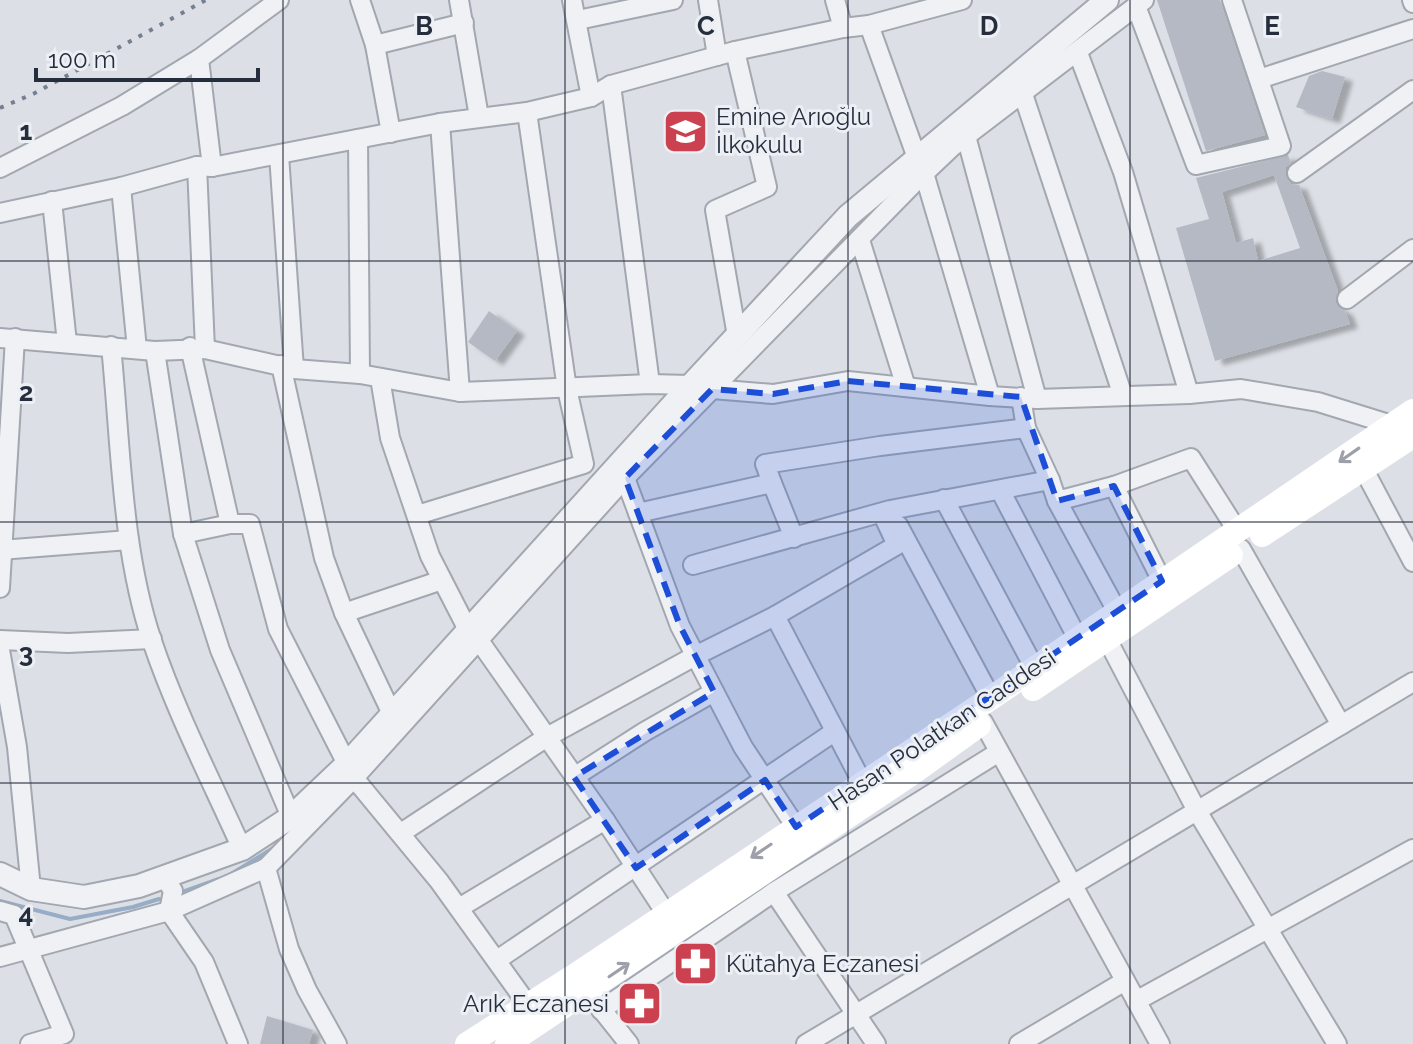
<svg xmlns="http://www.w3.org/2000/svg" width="1413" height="1044" font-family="Raleway,sans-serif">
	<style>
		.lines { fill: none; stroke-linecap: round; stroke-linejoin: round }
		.stream { stroke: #97acc7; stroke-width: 4 }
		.building { fill: #b4b9c3; fill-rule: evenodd; filter: url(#shadow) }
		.minor-casing { stroke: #a2a7b0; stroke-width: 22 }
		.tertiary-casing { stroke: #a2a7b0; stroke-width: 26 }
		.minor { stroke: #eff1f5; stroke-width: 18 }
		.tertiary { stroke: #eff1f5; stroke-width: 22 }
		.secondary { stroke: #fff; stroke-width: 24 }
		.rail { stroke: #767f90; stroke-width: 4; stroke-dasharray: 4 8; stroke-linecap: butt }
		.oneway { stroke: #9da0a8 }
		.marked { fill: #1d4ed8; fill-opacity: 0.2; stroke: #1d4ed8; stroke-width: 6; stroke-dasharray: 16 10; stroke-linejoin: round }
		.grid { fill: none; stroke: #262d3d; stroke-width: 2; stroke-opacity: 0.55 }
		.labels { text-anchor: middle; stroke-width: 6; stroke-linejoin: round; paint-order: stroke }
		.poi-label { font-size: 24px; fill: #262d3d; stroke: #eceff4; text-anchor: start }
		.street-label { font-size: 24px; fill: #262d3d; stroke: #eceff4 }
		.grid-label { font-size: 26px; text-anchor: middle; font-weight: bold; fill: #262d3d; stroke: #eceff4; stroke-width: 6; stroke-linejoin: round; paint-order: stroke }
	</style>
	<defs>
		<filter id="shadow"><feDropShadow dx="8" dy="4.5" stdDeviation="2" flood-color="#0004"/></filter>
	</defs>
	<rect width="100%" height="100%" fill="#dce0e6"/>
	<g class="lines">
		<g class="stream">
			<path d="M228 876 275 847"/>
			<path d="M185 891 219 879"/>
			<path d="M0 901 70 919 133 907 159 899"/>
		</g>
	</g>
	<g class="building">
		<path d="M1157 0H1220L1265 135 1206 151Z"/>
		<path d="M1322 71 1345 77 1332 119 1296 107 1309 76Z"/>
		<path d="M1288 155 1291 163 1286 167 1285 175 1291 184 1299 185 1338 291 1335 301 1338 307 1345 311 1350 324 1215 361 1176 228 1209 219 1196 178ZM1274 175 1300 248 1258 261 1253 238 1236 243 1222 192Z"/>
		<path d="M489 311 517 331 495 361 468 342Z"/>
		<path d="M267 1016 313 1030 309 1044H260Z"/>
	</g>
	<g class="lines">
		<defs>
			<g id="minor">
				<path d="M360 0 375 45 391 133"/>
				<path d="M459 0 479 117"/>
				<path d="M572 0 591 97"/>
				<path d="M708 0 717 56"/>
				<path d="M835 0 843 28"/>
				<path d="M1412 0 1413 3"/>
				<path d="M1136 6 1196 165 1281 146 1232 0"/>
				<path d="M578 20 673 0"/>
				<path d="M869 25 917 158"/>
				<path d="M375 45 464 23"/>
				<path d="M735 51 767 187 715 210 737 336"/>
				<path d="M1078 53 1123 172 1189 394"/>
				<path d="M1259 79 1413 29"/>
				<path d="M611 85 650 384"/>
				<path d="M1023 94 1123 396"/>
				<path d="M440 123 460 392"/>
				<path d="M966 136 1037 399"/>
				<path d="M358 139 360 374"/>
				<path d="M279 155 294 369"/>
				<path d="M197 166 205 349"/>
				<path d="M212 167 199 59 279 0"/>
				<path d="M0 168 122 106 199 59"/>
				<path d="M924 173 990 396"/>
				<path d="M1297 173 1413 90"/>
				<path d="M121 187 137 349"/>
				<path d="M52 201 67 343"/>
				<path d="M0 213 121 187 197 166 212 167 440 123 527 112 591 97 611 85 735 51 843 28 869 25 962 0"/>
				<path d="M860 240 906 387"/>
				<path d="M1347 299 1413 249"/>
				<path d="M0 338 155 351 205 349 294 369 360 374 460 392 650 384 690 385"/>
				<path d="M111 346C121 444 121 548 152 641 176 712 211 780 242 849"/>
				<path d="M190 347 230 524H250L278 629 347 764"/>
				<path d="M155 351 183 534 220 650 291 817"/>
				<path d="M281 365 324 558 344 613 392 714"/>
				<path d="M380 378 390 438 430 556 468 630"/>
				<path d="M712 389 773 394 848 381 990 396 1037 399 1189 394 1241 389 1318 402 1392 425"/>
				<path d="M1021 397 1026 428 1050 480 1057 501 1118 613"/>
				<path d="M1363 468 1413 562"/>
				<path d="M625 478 680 626 743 747 796 827"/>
				<path d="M772 483 765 464 880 446 1026 428"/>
				<path d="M1114 486 1162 581"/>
				<path d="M1000 490 1078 639"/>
				<path d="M944 499 1035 669"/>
				<path d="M1057 501 1114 486 1191 458 1238 532"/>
				<path d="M638 513 772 483 794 538"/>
				<path d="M417 515 584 464 567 389 527 112"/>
				<path d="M898 525 991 698"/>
				<path d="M183 534 230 524"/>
				<path d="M1241 549 1341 725"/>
				<path d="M0 550 129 540"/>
				<path d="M693 565 890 510 1050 480"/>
				<path d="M0 588 15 338"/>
				<path d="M344 613 442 580"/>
				<path d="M775 616 863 784"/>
				<path d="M478 639 605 820 667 915"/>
				<path d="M0 640 68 643 152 639"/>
				<path d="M1108 641 1197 811 1337 1044"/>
				<path d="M0 650 17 747 31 889"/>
				<path d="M983 722 1160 1044"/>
				<path d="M574 777 644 732 714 692"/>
				<path d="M354 778 439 881 528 1005"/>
				<path d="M401 833 547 737 695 656 775 616 897 545 882 513"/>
				<path d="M266 868 289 949 307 990 337 1044"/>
				<path d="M165 877 173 891 169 911 204 962 238 1044"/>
				<path d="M774 892 876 1044"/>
				<path d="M459 908 605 820"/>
				<path d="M0 911 14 915 64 1034 30 1044"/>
				<path d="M0 957 169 911 266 868 354 778 625 478 914 183 953 146 1144 0"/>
				<path d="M497 960 834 732"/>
				<path d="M594 1000 629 1044"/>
				<path d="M1136 1001 1413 849"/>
				<path d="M601 1010 774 892 999 752"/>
				<path d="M806 1044 1413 682"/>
				<path d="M1019 1044 1125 981"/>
			</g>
			<path id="tertiary" d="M0 874 31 889 84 897 139 886 242 849 291 817 347 764 679 398 848 216 1107 0"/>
		</defs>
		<use href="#minor" class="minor-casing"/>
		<use href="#tertiary" class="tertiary-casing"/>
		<use href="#minor" class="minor"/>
		<use href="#tertiary" class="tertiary"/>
		<g class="secondary">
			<path d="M1262 535 1413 436"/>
			<path d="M1033 689 1231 555"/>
			<path d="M467 1044 577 974 991 698 1413 411"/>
			<path d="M507 1044 911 774 979 725"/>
		</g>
		<path class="rail" d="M0 108 35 93 206 0"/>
	</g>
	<defs><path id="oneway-shaft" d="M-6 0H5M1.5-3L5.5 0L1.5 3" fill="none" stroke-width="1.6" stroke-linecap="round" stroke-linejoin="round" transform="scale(2)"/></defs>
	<g class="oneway">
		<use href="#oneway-shaft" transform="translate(1349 455) rotate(145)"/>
		<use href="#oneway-shaft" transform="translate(761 851) rotate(146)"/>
		<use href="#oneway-shaft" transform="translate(619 970) rotate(-34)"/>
	</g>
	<path class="marked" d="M848 381 1021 397 1057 501 1114 486 1162 581 796 827 765 780 636 868 574 777 714 692 680 626 625 478 712 389 773 394Z"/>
	<path class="grid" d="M283 0V1044M565 0V1044M848 0V1044M1130 0V1044M0 261H1413M0 522H1413M0 783H1413"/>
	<defs>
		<symbol id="school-square" viewBox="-11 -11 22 22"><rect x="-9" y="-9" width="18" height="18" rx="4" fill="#cc414f" stroke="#eceff4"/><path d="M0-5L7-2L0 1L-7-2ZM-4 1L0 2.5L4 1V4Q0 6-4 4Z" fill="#fff"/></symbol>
		<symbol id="pharmacy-square" viewBox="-11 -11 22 22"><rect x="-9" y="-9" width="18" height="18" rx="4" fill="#cc414f" stroke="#eceff4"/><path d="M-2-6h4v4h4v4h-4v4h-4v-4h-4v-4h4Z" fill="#fff"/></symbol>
	</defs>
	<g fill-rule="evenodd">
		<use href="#school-square" x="660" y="106" width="51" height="51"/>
		<use href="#pharmacy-square" x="670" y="938" width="51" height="51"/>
		<use href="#pharmacy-square" x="614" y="978" width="51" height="51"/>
	</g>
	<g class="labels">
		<g class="poi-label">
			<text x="716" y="125">Emine Arıoğlu<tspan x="716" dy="28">İlkokulu</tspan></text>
			<text x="726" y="972">Kütahya Eczanesi</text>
			<text x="609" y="1012" text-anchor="end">Arık Eczanesi</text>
		</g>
		<g class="street-label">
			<text transform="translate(942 730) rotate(-34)" y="8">Hasan Polatkan Caddesi</text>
		</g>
	</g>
	<g class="grid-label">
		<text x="424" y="35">B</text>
		<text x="706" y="35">C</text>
		<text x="989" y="35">D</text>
		<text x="1272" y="35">E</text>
		<text x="26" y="140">1</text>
		<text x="26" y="401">2</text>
		<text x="26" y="662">3</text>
		<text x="26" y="923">4</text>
	</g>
	<path d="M36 68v12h222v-12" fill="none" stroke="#262d3d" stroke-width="4"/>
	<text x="48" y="68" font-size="24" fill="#262d3d" stroke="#eceff4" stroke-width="6" paint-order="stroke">100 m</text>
</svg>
